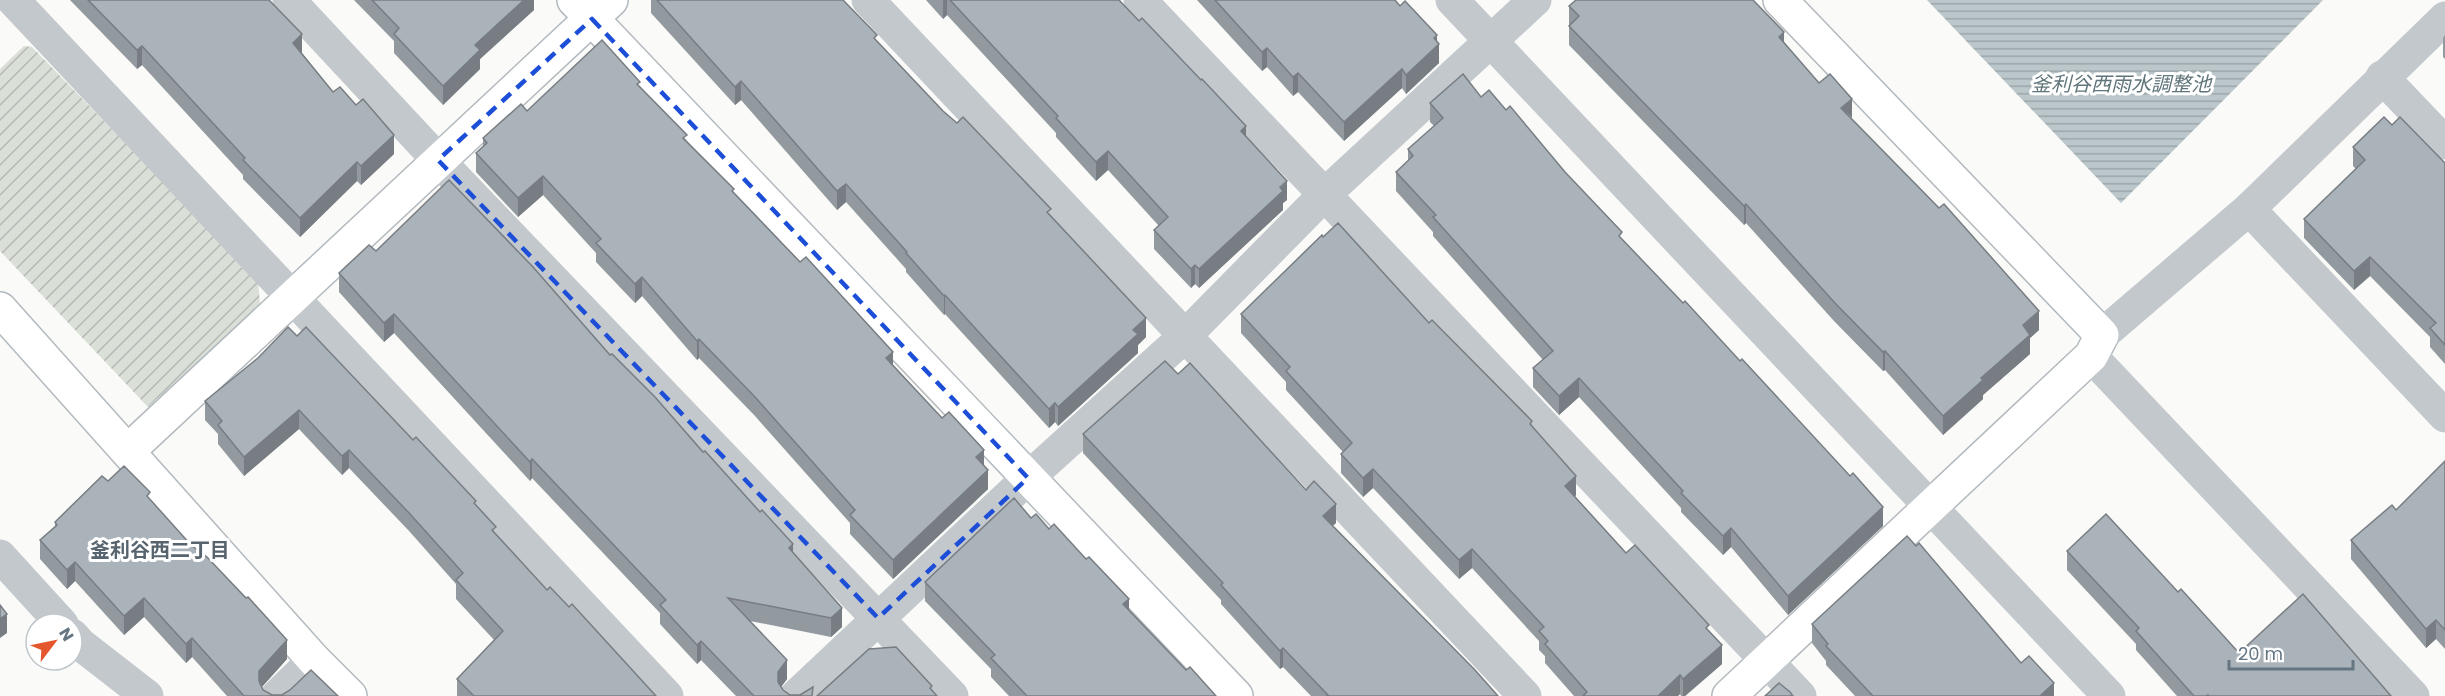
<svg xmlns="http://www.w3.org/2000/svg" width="2445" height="696" font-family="Poppins,'Noto Sans JP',sans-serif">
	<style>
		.garden { fill: url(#garden-furrows) }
		.water { fill: url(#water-rules) }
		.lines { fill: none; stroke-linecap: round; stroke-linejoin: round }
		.secondary-casing { stroke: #b3babf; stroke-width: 36 }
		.street { stroke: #c3c8cc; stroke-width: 33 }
		.secondary { stroke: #fff; stroke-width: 33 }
		.wall { fill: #929a9f }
		.shaded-wall { fill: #777d82 }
		.building { fill: #aab3b9; stroke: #777d82; stroke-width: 1.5 }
		.marked { fill: none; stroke: #1d4ed8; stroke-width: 4.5; stroke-dasharray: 12 8; stroke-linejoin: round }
		.labels { text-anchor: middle; stroke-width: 6; stroke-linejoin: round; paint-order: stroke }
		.water-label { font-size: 20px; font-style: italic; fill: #60757c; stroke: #fff }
		.neighbourhood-label { font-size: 20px; font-weight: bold; fill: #57646e; stroke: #fff }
	</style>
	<defs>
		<pattern id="garden-furrows" width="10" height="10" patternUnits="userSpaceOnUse" patternTransform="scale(1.5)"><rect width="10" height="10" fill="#dadfd7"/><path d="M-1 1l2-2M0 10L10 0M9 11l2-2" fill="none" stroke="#b4b9b4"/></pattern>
		<pattern id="water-rules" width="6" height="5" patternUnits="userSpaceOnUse" patternTransform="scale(1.5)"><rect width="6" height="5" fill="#bbc7cb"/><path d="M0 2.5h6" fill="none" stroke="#9ca6aa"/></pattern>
	</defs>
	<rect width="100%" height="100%" fill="#fafaf8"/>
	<path class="garden" d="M24 46 32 47 258 279 260 306 148 407 0 251V69Z"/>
	<path class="water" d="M1927 0H2323L2121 203Z"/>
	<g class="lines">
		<defs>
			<g id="secondary">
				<path d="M574 0 1236 696"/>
				<path d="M0 309 314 660 350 696"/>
				<path d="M128 451 611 0"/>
				<path d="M1729 696 2091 356 2102 335 1780 0"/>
			</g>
		</defs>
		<use href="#secondary" class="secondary-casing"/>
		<g class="street">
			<path d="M13 0 667 696"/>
			<path d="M289 0 438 160 952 696"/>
			<path d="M868 0 1525 696"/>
			<path d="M1140 0 1800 696"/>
			<path d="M1452 0 2109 696"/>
			<path d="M2382 77 2445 143"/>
			<path d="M2249 209 2445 416"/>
			<path d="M2102 335 2249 209 2445 18"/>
			<path d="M2091 356 2413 696"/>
			<path d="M0 556 62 624"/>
			<path d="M72 635 80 644 147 696"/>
			<path d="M277 696 314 660"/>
			<path d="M796 696 1028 478 1184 337 1323 196 1535 0"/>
		</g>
		<use href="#secondary" class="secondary"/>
	</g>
	<g class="wall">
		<path d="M70 0H269L302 53 333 92 394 154 361 185 357 181 300 237 243 179V175L142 65 137 69Z"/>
		<path d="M354 0H534V10L480 59V69L443 105 394 53V41Z"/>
		<path d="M651 0H843L877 41 943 111 1051 216 1146 337 1138 345V353L1058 426 1055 422 1049 428 945 314 944 315 906 272V269L846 202 837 210 741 100 735 105 651 13Z"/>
		<path d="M926 0H1119L1246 136 1287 200 1283 203V210L1199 288 1195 284 1191 288 1154 249V230L1159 226 1108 170 1096 181 1056 137V133L947 15 943 19Z"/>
		<path d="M1197 0H1395L1400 6 1437 42 1439 63 1406 94 1402 88 1344 141 1298 92 1293 96 1267 67 1262 71Z"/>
		<path d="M1569 6 1784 42 1819 83 2039 330 2030 338V354L1983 395V399L1943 435 1885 370 1883 371 1834 321 1746 223 1744 225 1569 45Z"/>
		<path d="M2445 35V59L2443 57V38Z"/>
		<path d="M640 87 687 141 734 193 893 365 984 465 988 489 893 579 850 534V523L755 416 699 358 697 360 642 296 635 303 596 262V253L543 195 518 217 476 172V153L483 146V138L527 111Z"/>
		<path d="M1481 97 1622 239 1883 526 1788 615 1731 547 1723 555 1681 512V508L1579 397 1559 415 1533 387V368L1543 360 1433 236V232L1396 191V172L1408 161V149L1434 126 1430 122V103Z"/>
		<path d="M2392 125 2445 163V364L2430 347V337L2370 276 2354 290 2304 238V219L2356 169 2353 166V147Z"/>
		<path d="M376 251 610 355 793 553 842 627 831 637 750 621 787 679 781 687 783 690 790 695 813 696H736L701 660 697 664 660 624V613L532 478 530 481 394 333 384 342 339 292V273Z"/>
		<path d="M1241 314 1429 323 1532 425 1576 495 1575 497 1626 553 1709 631 1722 664 1685 696H1681L1680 694 1678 696H1574L1545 663V656L1539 650V641L1472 568 1459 579 1373 488 1363 497 1341 473V454L1343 452 1286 390V382L1241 333Z"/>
		<path d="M297 336 413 440 476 505 496 534 547 590 569 607 656 696H457V679L495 641 456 599V584L410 532 349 468 342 475 299 429 244 476 218 444V434L205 420V401Z"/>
		<path d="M1083 434 1336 523 1332 526 1498 696H1311L1283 667 1280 669 1221 604V600L1083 453Z"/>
		<path d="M2445 461V649L2436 639 2426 648 2351 559V540L2396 510Z"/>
		<path d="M150 499 287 659 262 687 263 690 272 695 338 696H227L192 657 186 663 144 617 124 635 75 581 67 589 40 559V540L55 527V522Z"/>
		<path d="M1031 518 1129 610 1186 670 1216 696H1009L991 677V669L925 601V582Z"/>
		<path d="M2067 551 2178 592 2239 653 2391 696H2177L2136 650V644L2067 570Z"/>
		<path d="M1812 624 2021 663 2054 696H1855L1826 665V661L1812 643Z"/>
	</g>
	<g class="shaded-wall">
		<path d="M524 0H534V10L480 59V69L443 105V86L475 45Z"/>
		<path d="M943 0H947V15L943 19Z"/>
		<path d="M1784 32V51L1779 37Z"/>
		<path d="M302 34V53L293 62V43Z"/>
		<path d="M1437 35V46L1439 44V63L1406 94V75Z"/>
		<path d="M142 46V65L137 69V50Z"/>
		<path d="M1267 48V67L1262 71V52Z"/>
		<path d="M1402 69V88L1344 141V122Z"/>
		<path d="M1298 73V92L1293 96V77Z"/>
		<path d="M741 81V100L735 105V87Z"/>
		<path d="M1852 99V118L1841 108Z"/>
		<path d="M1246 126V145L1241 131Z"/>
		<path d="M394 135V154L361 185V166Z"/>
		<path d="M1108 151V170L1096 181V162Z"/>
		<path d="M357 162V181L300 237V218Z"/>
		<path d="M543 176V195L518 217V198Z"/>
		<path d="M1287 181V200L1283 203V210L1199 288V269Z"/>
		<path d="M846 184V202L837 210V191Z"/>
		<path d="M1746 204V223L1744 225V206Z"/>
		<path d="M2370 257V276L2354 290V271Z"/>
		<path d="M1195 265V284L1191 288V269Z"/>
		<path d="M642 277V296L635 303V284Z"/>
		<path d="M945 295V314L944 315V296Z"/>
		<path d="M2039 311V330L2030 338V354L1983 395V399L1943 435V416L2023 325Z"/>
		<path d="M394 314V333L384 342V323Z"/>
		<path d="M1146 318V337L1138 345V353L1058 426V407L1133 330Z"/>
		<path d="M699 339V358L697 360V341Z"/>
		<path d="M1885 351V370L1883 371V352Z"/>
		<path d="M893 352V371L886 358Z"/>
		<path d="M1579 378V397L1559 415V396Z"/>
		<path d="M1055 403V422L1049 428V409Z"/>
		<path d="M299 410V429L244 476V457Z"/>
		<path d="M349 450V468L342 475V456Z"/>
		<path d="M984 450V469L976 457Z"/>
		<path d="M532 459V478L530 481V462Z"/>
		<path d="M1373 469V488L1363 497V478Z"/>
		<path d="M988 470V489L893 579V560Z"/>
		<path d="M1576 476V495L1565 505V486Z"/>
		<path d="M1336 504V523L1323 535V516Z"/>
		<path d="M1883 507V526L1788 615V596Z"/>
		<path d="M1731 528V547L1723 555V536Z"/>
		<path d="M793 544V563L789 548Z"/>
		<path d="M1472 549V568L1459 579V560Z"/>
		<path d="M75 562V581L67 589V570Z"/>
		<path d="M144 598V617L124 635V616Z"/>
		<path d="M1129 599V618L1123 604Z"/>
		<path d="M842 608V627L831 637V618Z"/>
		<path d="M7 614V633L0 638V619Z"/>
		<path d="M2436 620V639L2426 648V629Z"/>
		<path d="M192 638V657L186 663V644Z"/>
		<path d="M287 640V659L259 690V671Z"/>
		<path d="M701 641V660L697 664V645Z"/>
		<path d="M1722 645V664L1685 696H1683V679Z"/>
		<path d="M1283 648V667L1280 669V651Z"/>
		<path d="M787 660V679L778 691V672Z"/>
		<path d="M1680 675V694L1678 696H1658Z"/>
		<path d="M2054 683V696H2040Z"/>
	</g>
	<g class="building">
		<path d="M88 0H269L302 34 293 43 333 92 340 87 356 105 363 99 394 135 361 166 357 162 300 218 243 160 245 158 142 46 137 50Z"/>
		<path d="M372 0H524L475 45 480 50 443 86 394 34 399 28Z"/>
		<path d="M657 0H843L877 35 874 38 943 111 957 123 963 117 1051 209 1047 212 1146 318 1133 330 1138 334 1058 407 1055 403 1049 409 945 295 944 296 906 253 907 252 846 184 837 191 741 81 735 87Z"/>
		<path d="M950 0H1119L1139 21 1142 18 1201 80 1202 79 1246 126 1241 131 1287 181 1280 187 1283 191 1199 269 1195 265 1191 269 1154 230 1168 217 1108 151 1096 162 1056 118 1058 116Z"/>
		<path d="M1215 0H1395L1400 6 1405 1 1437 35 1434 38 1439 44 1406 75 1402 69 1344 122 1298 73 1293 77 1267 48 1262 52Z"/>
		<path d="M1576 0H1753L1784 32 1779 37 1819 83 1830 74 1852 99 1841 108 1939 208 1944 204 2039 311 2023 325 2030 335 1981 378 1983 380 1943 416 1885 351 1883 352 1834 302 1746 204 1744 206 1569 26 1579 16 1569 6Z"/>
		<path d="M602 40 640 82 637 84 687 135 683 138 734 189 732 191 800 262 806 257 893 352 886 358 942 418 949 412 984 450 976 457 988 470 893 560 850 515 855 510 755 397 699 339 697 341 642 277 635 284 596 243 601 239 543 176 518 198 476 153 487 143 483 138 521 104 527 111Z"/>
		<path d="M1463 74 1481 97 1489 90 1506 110 1510 106 1565 172 1622 232 1619 236 1683 303 1685 301 1740 361 1742 359 1850 476 1853 473 1883 507 1788 596 1731 528 1723 536 1681 493 1683 491 1579 378 1559 396 1533 368 1553 351 1433 217 1436 215 1396 172 1413 156 1408 149 1443 118 1430 103Z"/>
		<path d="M2384 117 2392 125 2400 117 2445 163V345L2430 328 2436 323 2370 257 2354 271 2304 219 2365 160 2353 147Z"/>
		<path d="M449 180 533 267 610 355 612 354 655 397 703 452 705 451 760 512 762 510 793 544 789 548 842 608 831 618 728 598 787 660 778 672V682L783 690 790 695H800L813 687 812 696H754L701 641 697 645 660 605 666 600 532 459 530 462 394 314 384 323 339 273 369 245 376 251Z"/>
		<path d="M1338 223 1429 323 1432 320 1532 421 1530 424 1576 476 1565 486 1626 553 1635 545 1709 625 1706 628 1722 645 1683 679 1680 675 1658 696H1583L1587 692 1545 644 1548 641 1539 631 1544 627 1472 549 1459 560 1373 469 1363 478 1341 454 1352 443 1286 371 1290 367 1241 314 1322 235 1323 237Z"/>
		<path d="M288 327 297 336 306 327 413 440 416 437 476 501 474 503 496 527 492 530 547 590 550 587 569 607 572 604 656 696H474L457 679 503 631 456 580 463 573 410 514 349 450 342 456 299 410 244 457 218 425 222 421 205 401 258 358Z"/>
		<path d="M1165 361 1178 374 1190 363 1306 490 1314 481 1336 504 1323 516 1475 670 1498 696H1326L1328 695 1283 648 1280 651 1221 585 1223 583 1083 434Z"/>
		<path d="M2445 461V630L2436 620 2426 629 2351 540 2392 505 2396 510Z"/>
		<path d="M124 466 150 492 147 496 191 545 207 557 246 598 248 597 287 640 259 671V681L263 690 272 695H282L290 690 311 670 338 696H244L192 638 186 644 144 598 124 616 75 562 67 570 40 540 57 525 55 522 102 476 108 481Z"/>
		<path d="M1014 498 1031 518 1036 514 1049 529 1054 524 1086 559 1089 557 1129 599 1123 604 1186 670 1190 667 1216 696H1027L991 658 995 655 925 582Z"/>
		<path d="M2106 514 2178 592 2181 589 2239 653 2303 594 2391 696H2209L2208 695 2206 696H2194L2136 631 2139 628 2067 551Z"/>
		<path d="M1907 536 1916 546 1919 543 2021 663 2029 656 2054 683 2040 696H1873L1826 646 1828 644 1812 624Z"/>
		<path d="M0 605 7 614 0 619Z"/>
		<path d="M896 647 932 686 930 688 937 696H817L869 649Z"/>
		<path d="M1779 683 1790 692 1793 696H1765Z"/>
	</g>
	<path class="marked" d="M592 19 1028 478 878 618 438 160Z"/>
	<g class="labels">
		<g class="water-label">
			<text x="2121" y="91">釜利谷西雨水調整池</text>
		</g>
		<g class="neighbourhood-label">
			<text x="160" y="557">釜利谷西二丁目</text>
		</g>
	</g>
	<g transform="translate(54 642) rotate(58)"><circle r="28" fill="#ffffff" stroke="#c1c8cd" stroke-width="1.5"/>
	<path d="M0-4.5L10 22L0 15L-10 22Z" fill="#e4572e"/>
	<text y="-9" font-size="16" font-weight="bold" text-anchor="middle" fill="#657683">N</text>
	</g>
	<path d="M2229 660v9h124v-9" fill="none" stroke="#657683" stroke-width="3"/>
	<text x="2238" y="660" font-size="18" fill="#657683" stroke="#ffffff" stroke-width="4.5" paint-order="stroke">20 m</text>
</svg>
